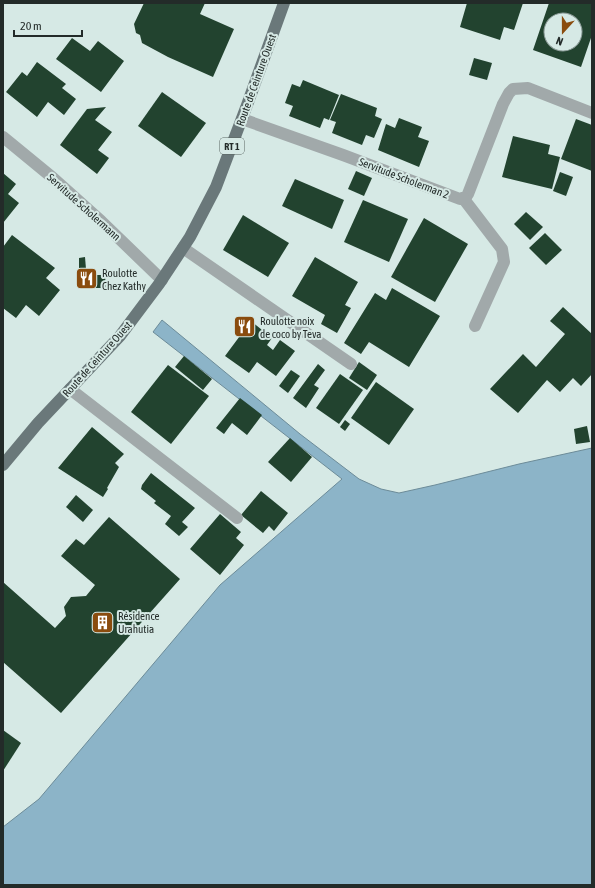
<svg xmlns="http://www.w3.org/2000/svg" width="595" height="888" font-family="'Asap Condensed',sans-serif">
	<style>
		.water { fill: #8cb4c8; stroke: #6c8b98 }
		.building { fill: #22432f; fill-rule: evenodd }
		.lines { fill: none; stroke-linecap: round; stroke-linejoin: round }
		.service { stroke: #a1a9aa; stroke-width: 12 }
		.minor { stroke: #a1a9aa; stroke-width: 12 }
		.primary { stroke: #6a787a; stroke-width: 12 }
		.labels { text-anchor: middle; stroke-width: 4; stroke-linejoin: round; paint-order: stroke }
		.shield { fill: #d6e9e5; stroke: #596461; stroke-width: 1 }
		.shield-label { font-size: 10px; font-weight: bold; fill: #232b29 }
		.street-label { font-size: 11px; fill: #232b29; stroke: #d6e9e5 }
		.poi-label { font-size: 11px; fill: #232b29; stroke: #d6e9e5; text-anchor: start }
	</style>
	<rect width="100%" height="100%" fill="#d6e9e5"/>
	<path class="water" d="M162 320 300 434 359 479 381 489 399 493 435 485 519 464 592 448V885H3V827L39 799 220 585 342 479 153 332Z"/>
	<g class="building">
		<path d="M144 3H205L200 14 234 29 213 77 168 57 142 43 140 35 136 33 134 24Z"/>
		<path d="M467 3H523L514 30 504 27 500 40 460 27Z"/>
		<path d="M549 3H592V35L581 67 533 50ZM551 20H575V44H551Z"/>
		<path d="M72 38 90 51 98 41 124 61 101 92 56 59Z"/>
		<path d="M474 58 492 63 487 80 469 75Z"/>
		<path d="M37 62 66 84 62 88 76 99 64 115 48 102 37 117 6 92 22 72 27 76Z"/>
		<path d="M303 80 339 95 329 120 324 118 320 128 289 116 293 106 285 103 292 84 300 87Z"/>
		<path d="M162 92 206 123 181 157 138 126Z"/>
		<path d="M341 94 377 108 375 116 382 119 374 138 366 135 362 145 332 133 336 122 330 120Z"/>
		<path d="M106 107 95 120 112 132 98 150 109 158 97 174 60 145 87 109Z"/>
		<path d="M399 118 422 127 418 137 429 141 419 167 378 150 386 124 395 128Z"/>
		<path d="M576 119 592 125V171L561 159Z"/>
		<path d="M513 136 550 145 548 154 560 157 552 189 502 177Z"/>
		<path d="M356 171 372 178 364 196 348 189Z"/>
		<path d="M560 172 573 177 566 196 553 191Z"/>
		<path d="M3 173 16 184 8 194 19 203 3 223Z"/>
		<path d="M295 179 344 200 332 229 282 206Z"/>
		<path d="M363 200 408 219 389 262 344 242Z"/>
		<path d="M526 212 543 227 530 240 514 224Z"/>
		<path d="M243 215 289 243 268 277 223 250Z"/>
		<path d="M424 218 468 244 435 302 391 277Z"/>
		<path d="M545 233 562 250 546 265 529 248Z"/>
		<path d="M12 235 55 268 46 278 60 290 39 316 26 305 16 318 3 308V247Z"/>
		<path d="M85 257 86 269 79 270V258Z"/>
		<path d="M315 257 358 282 345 305 351 308 337 333 321 324 325 315 292 296Z"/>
		<path d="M87 275H105L106 288H88Z"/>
		<path d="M392 288 440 316 409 367 369 342 361 354 344 343 375 293 386 300Z"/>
		<path d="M563 307 592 334V374L581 386 573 378 560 392 547 380 518 413 490 389 523 354 536 367 565 334 550 321Z"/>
		<path d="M251 321 272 338 267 345 273 350 280 340 295 351 276 376 257 362 249 373 225 356Z"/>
		<path d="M184 356 212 379 203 390 175 367Z"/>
		<path d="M359 362 377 375 367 390 349 378Z"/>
		<path d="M318 364 325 370 314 385 319 388 306 408 293 398Z"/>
		<path d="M168 365 209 396 171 444 131 412Z"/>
		<path d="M291 370 300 376 288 393 279 386Z"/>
		<path d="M340 374 363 390 339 424 316 408Z"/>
		<path d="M376 382 414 409 389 445 351 418Z"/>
		<path d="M240 398 262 415 247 435 232 423 224 434 216 428Z"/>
		<path d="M345 420 350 424 345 431 340 427Z"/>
		<path d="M587 426 590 442 576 444 574 429Z"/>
		<path d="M92 427 124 454 115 463 119 467 107 488 108 489 103 497 58 468Z"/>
		<path d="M290 438 312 457 291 482 268 462Z"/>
		<path d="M151 473 195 508 182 522 188 527 179 536 165 524 171 516 154 503 156 501 141 489 142 485Z"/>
		<path d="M261 491 288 513 274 531 269 526 263 533 241 515Z"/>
		<path d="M76 495 93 510 83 522 66 507Z"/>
		<path d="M220 514 241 532 236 538 244 545 220 575 190 549Z"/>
		<path d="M109 517 180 579 61 713 3 662V582L55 628 66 616 64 607 71 597 86 596 95 585 61 556 76 539 84 545Z"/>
		<path d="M3 730 21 743 3 771Z"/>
	</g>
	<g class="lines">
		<path class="service" d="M70 389 237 518"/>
		<g class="minor">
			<path d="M242 119 343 155 460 199 466 197 468 194 503 104 509 93 513 89 528 88 592 113"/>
			<path d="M3 137 53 178 101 221 162 280"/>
			<path d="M463 198 502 249 504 262 475 326"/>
			<path d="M183 248 351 364"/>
		</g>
		<path class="primary" d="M3 465 38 423 120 336 159 284 190 237 216 187 247 105 284 3"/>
	</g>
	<defs>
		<symbol id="restaurant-square" viewBox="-11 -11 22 22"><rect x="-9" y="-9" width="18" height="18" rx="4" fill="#8a4c0e" stroke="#d6e9e5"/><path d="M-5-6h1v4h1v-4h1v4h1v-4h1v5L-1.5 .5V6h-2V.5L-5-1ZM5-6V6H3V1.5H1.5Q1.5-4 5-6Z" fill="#fff"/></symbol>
		<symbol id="building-square" viewBox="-11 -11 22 22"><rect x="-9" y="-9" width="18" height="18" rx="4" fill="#8a4c0e" stroke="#d6e9e5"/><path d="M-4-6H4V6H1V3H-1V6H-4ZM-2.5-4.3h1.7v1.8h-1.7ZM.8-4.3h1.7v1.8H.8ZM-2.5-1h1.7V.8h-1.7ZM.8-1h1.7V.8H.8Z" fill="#fff"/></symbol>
	</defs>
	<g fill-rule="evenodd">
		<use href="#restaurant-square" x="74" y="266" width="25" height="25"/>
		<use href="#restaurant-square" x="232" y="314" width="25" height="25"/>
		<use href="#building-square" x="90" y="610" width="25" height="25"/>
	</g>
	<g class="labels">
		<rect class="shield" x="220" y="138" width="24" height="16" rx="3"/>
		<g class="shield-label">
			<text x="232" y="150">RT 1</text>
		</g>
		<g class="street-label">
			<text transform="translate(256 80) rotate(-70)" y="4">Route de Ceinture Ouest</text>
			<text transform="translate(404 178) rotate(21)" y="4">Servitude Scholerman 2</text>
			<text transform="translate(84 207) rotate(42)" y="4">Servitude Scholermann</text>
			<text transform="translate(97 359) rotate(-48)" y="4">Route de Ceinture Ouest</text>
		</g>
		<g class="poi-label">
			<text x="102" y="277">Roulotte<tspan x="102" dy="13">Chez Kathy</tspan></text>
			<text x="260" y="325">Roulotte noix<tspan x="260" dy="13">de coco by Teva</tspan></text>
			<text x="118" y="620">Résidence<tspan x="118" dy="13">Urahutia</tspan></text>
		</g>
	</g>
	<rect width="595" height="888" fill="none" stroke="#232b29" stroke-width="8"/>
	<g transform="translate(563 32) rotate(201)"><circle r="19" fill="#d6e9e5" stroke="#8e9d9a"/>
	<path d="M0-3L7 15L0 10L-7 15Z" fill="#8a4c0e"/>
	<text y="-6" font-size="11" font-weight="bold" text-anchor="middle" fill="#232b29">N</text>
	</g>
	<path d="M14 30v6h68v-6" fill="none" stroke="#232b29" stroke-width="2"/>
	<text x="20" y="30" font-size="12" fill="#232b29" stroke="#d6e9e5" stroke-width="3" paint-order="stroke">20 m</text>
</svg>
